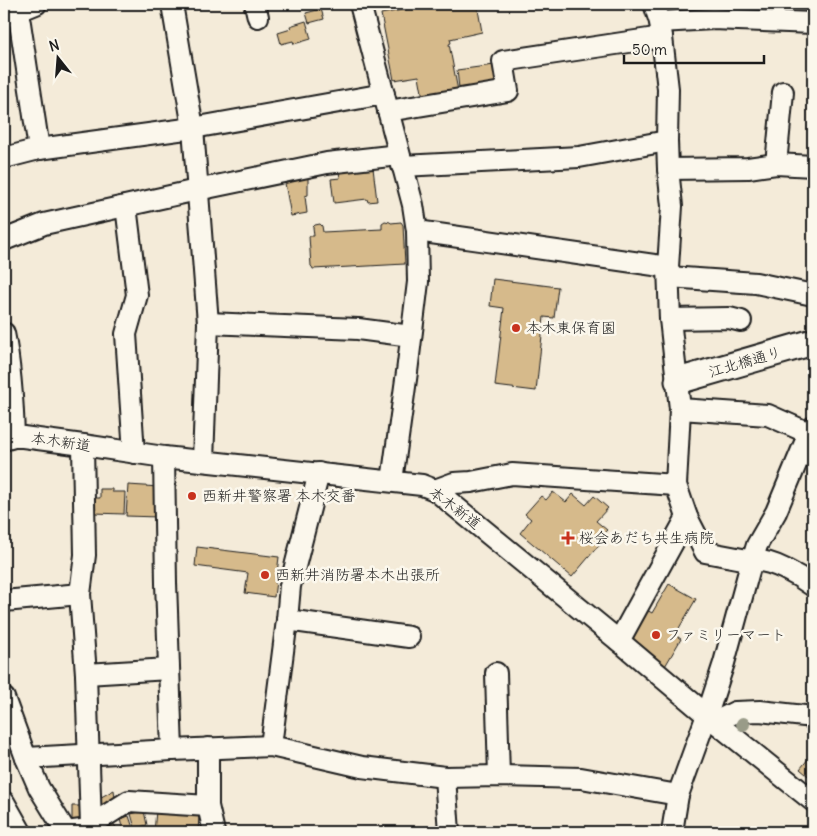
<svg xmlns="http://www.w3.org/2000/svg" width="817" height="836" font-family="Delius,'Klee One',sans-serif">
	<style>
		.building { fill: #d6ba8b; stroke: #1c1c1c }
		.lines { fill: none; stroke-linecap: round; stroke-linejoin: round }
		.minor-casing { stroke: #1c1c1c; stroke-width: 24 }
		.major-casing { stroke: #1c1c1c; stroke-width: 29 }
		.minor { stroke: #fbf7ec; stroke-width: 20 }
		.major { stroke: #fbf7ec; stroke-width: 25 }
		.tree { fill: #999b88 }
		.poi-dot { fill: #c8321e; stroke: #fbf7ec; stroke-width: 2 }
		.labels { text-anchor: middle; stroke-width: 5; stroke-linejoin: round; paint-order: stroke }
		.poi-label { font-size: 15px; fill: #1c1c1c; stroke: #fbf7ec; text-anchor: start }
		.street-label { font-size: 15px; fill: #1c1c1c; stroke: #fbf7ec }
	</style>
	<rect width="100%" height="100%" fill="#f4ebd9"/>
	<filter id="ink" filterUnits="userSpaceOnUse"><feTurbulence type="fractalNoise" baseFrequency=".02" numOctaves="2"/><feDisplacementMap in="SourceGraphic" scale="10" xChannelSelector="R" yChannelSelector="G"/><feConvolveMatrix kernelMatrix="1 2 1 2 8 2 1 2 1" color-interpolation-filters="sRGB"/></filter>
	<g filter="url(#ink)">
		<g class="building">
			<path d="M440 4H477L482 32 450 39 451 43 449 44 458 91 423 98 419 76 394 80 381 14 418 7V8Z"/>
			<path d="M321 9 324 19 309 23 306 13Z"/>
			<path d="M306 21 311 39 294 44 293 41 281 44 278 33 291 29 290 26Z"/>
			<path d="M494 65 497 83 459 88 457 70Z"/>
			<path d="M373 168 377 201 368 202 367 199 334 203 331 179 340 178 339 172Z"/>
			<path d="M308 178V195L305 196 307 213 291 216 285 183Z"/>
			<path d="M385 221 390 222 391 223 401 222 403 225 405 264 313 269 312 267 311 266 309 236H314L313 227 315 225 320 224 322 226 323 232 382 229V223Z"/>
			<path d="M493 279 558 287 554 318 544 317 536 391 495 386 504 308 490 306Z"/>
			<path d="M128 485 160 487 158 517 126 516Z"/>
			<path d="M100 489H112V492H125L124 514 94 513V498H100Z"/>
			<path d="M553 492 566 502 573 494 586 505 594 496 608 508 596 521 607 530 601 536 604 539 572 577 520 533 531 519 525 514 541 496 546 500Z"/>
			<path d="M197 547 279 557 274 597 245 593 248 573 195 566Z"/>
			<path d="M669 584 696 599 675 635 681 639 664 668 628 638 645 609 652 613Z"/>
			<path d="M813 753V780L800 769Z"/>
			<path d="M114 790 116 805 96 818 94 801Z"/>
			<path d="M72 806H85V827L72 829Z"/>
			<path d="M144 811 147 825 135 828 131 814Z"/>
			<path d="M156 811 199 815 198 832H154Z"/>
			<path d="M129 816 133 828 123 831 120 819Z"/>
			<path d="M113 823 117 829 112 832H98Z"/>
		</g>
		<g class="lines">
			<defs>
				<g id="minor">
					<path d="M13 4 20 23 39 149"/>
					<path d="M172 4 193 128 208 323 203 461"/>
					<path d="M255 4 258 17"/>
					<path d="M360 4 413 205 417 231 418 282 407 372 392 481"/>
					<path d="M654 4 660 22 662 37 668 89 667 141 668 169 672 206 668 267 670 319 680 409 676 485 687 517 705 552 753 561C771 559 799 576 813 586"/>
					<path d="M4 17 36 4"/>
					<path d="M660 22 713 19 813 23"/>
					<path d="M388 111 508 91 503 61 662 37"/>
					<path d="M4 158 39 149 193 128 384 94"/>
					<path d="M776 164 783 92"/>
					<path d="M402 166 579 157 667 141"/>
					<path d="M668 169 748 168 776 164 813 166"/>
					<path d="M126 206 137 295 126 334 134 453"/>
					<path d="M417 231 668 267"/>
					<path d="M4 240 44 224 197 190 327 163 399 155"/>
					<path d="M669 277 756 283 813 295"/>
					<path d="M670 319 729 318 741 321"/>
					<path d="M208 323 358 329 411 336"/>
					<path d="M4 333C11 368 13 402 14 437"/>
					<path d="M680 409 768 415 813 435"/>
					<path d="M4 440 14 437H23L83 445 164 457 422 485 435 490 619 641 715 722 813 801"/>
					<path d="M164 457 166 583 172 750"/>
					<path d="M435 490 454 483 471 482 512 474 676 485"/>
					<path d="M80 594 86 674 91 825"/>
					<path d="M4 601 80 594 85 555 83 445"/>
					<path d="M287 620 409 637"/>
					<path d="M619 641 687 517"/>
					<path d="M496 673 499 776"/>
					<path d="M86 674 169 669"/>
					<path d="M4 698 26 758 172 750 271 746 362 767 445 777 499 776 581 778 678 795"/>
					<path d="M715 722 735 712 760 711 813 717"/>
					<path d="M271 746 287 620 290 586 319 473"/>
					<path d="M208 748V806L214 832"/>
					<path d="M26 758 39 788 66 832"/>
					<path d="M445 777 449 832"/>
					<path d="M4 802 21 832"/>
					<path d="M66 832 89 829 91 825 129 801 208 806"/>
					<path d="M672 832 678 795 707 715 724 663 749 571 757 545 776 512 809 433 813 427"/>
				</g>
				<path id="major" d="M678 381 813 342"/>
			</defs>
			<use href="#minor" class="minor-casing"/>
			<use href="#major" class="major-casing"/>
			<use href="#minor" class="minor"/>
			<use href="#major" class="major"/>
		</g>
		<circle class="tree" cx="743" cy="724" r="7"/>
	</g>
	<g class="poi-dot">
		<circle cx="516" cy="328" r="5"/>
		<circle cx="192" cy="496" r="5"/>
		<path d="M565.5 530.5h5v5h5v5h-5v5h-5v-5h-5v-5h5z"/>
		<circle cx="265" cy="575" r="5"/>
		<circle cx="656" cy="635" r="5"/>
	</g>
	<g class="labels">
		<g class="poi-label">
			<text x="526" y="333">本木東保育園</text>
			<text x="202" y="501">西新井警察署 本木交番</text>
			<text x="579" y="543">桜会あだち共生病院</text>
			<text x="275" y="580">西新井消防署本木出張所</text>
			<text x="666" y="640">ファミリーマート</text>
		</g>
		<g class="street-label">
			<text transform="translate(745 362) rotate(-16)" y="5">江北橋通り</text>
			<text transform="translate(61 442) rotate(8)" y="5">本木新道</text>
			<text transform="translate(455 508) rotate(37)" y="5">本木新道</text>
		</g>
	</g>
	<rect width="817" height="836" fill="none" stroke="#fbf7ec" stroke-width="20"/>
	<rect x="10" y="10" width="797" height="816" fill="none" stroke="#1c1c1c" stroke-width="2" filter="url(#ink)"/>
	<g transform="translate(58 58) rotate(343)" stroke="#fbf7ec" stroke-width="4" paint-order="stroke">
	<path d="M0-4L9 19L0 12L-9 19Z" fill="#1c1c1c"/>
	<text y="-8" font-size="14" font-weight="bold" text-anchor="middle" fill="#1c1c1c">N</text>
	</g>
	<path d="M624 55v8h140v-8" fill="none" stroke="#1c1c1c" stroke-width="2.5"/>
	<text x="632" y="55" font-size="15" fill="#1c1c1c" stroke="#fbf7ec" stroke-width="4" paint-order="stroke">50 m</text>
</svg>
